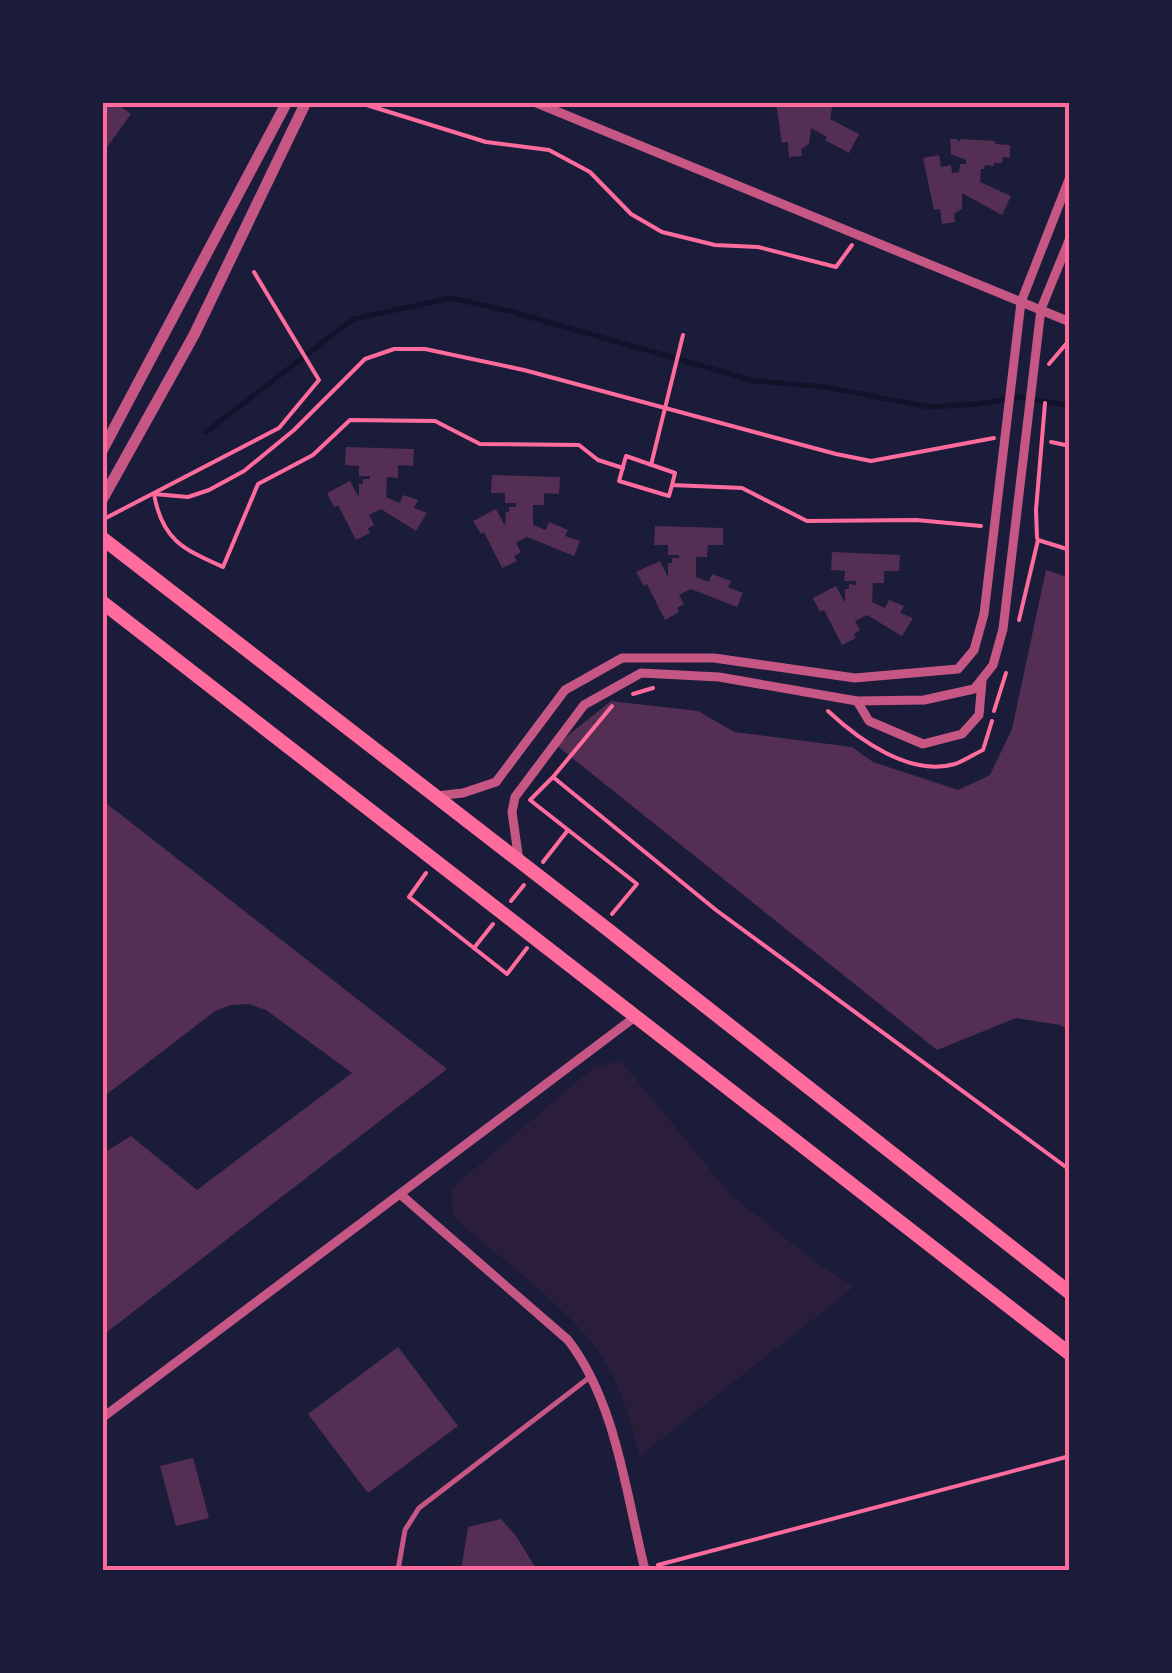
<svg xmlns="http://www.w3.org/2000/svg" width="1172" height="1673" font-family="Cabin,sans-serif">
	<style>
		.green { fill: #2a1e3b }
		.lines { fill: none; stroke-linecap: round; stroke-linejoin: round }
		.stream { stroke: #12122b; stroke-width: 5 }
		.building { fill: #542f53 }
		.path { stroke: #ff6b9d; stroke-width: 4 }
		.service { stroke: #c65784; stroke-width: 5 }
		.minor { stroke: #c65784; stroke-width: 9 }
		.tertiary { stroke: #c65784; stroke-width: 11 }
		.primary { stroke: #ff6b9d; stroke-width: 14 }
		.neatline { fill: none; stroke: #ff6b9d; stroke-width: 4 }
	</style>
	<rect width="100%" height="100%" fill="#1b1b3a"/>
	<path class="green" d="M621 1061 731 1195 816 1262 854 1287 640 1456C631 1424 623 1391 605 1362 576 1312 498 1257 453 1217L452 1188 594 1067Z"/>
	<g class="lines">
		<path class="stream" d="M206 432 353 319 451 298 509 311 755 381 825 387 929 407 978 404 1020 397 1070 406"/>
	</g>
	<g class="building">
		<path d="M102 102H114L131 114 102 154Z"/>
		<path d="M776 102H802L803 107 810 106V102H833L830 119 859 134 849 153 825 140 827 137 811 128 809 144 801 149 802 156 789 157 788 142 782 143Z"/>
		<path d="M950 139H958L957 143 961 139 995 141V144L1010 145V158L1003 157 1002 163H994V166L985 165 984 169H981L980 182 1011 196 1002 215 962 193V209L954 214 955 222 942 224 940 209 934 210 923 158 939 155 941 167 951 165 952 173 959 172 960 164H966V160L951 154Z"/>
		<path d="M346 447 414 449 413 466 398 465V478L387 477 386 497 400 503 403 495 418 500 414 508 427 513 416 531 381 509 369 515 374 525 368 528 370 533 356 540 338 505 334 507 327 493 350 481 359 498V484H363V479H370V476H359V466L345 465Z"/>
		<path d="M492 475 560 477 559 494 544 493V505H533V525L546 530 549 522 568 530 565 536 580 541 574 556 527 537 516 543 521 552 514 556 517 561 502 568 484 532 481 534 473 521 496 509 505 526 506 512H509V507H516V503H505V493H491Z"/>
		<path d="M655 526 723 528V545H708L707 557H696V577L709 582 712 574 731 581 728 587 743 593 737 607 691 589 679 595 684 604 677 608 679 612 665 620 647 584 644 586 636 572 660 561 668 577V563H672V558H679V555H668V545H654Z"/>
		<path d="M832 552 900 555 899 571H884V583H873L872 602 885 608 889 600 904 606 900 613 913 618 902 636 867 615 855 621 860 630 854 634 856 638 842 645 824 610 820 612 813 598 836 586 845 603V589H849V584L856 585V581H844L845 571 831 570Z"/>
		<path d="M1046 570 1070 578V1031L1060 1025 1016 1018 937 1050 556 745 611 701 698 711 734 732 852 747 873 762 958 790 990 775 1012 729Z"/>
		<path d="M102 800 447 1069 102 1336V1154L131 1136 197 1190 352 1073 266 1010 249 1004 231 1005 215 1011 102 1098Z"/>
		<path d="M398 1347 458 1426 368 1493 308 1414Z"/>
		<path d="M193 1458 209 1518 176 1526 160 1466Z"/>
		<path d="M501 1519 516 1536 537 1570H461L468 1527Z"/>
	</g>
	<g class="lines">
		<g class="path">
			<path d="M357 102 486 142 549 150 590 172 631 214 662 232 715 245 758 247 836 267 852 245"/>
			<path d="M1049 364 1066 344 1070 345"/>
			<path d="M1051 442 1070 446"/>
			<path d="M651 465 683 335"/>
			<path d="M623 468 598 460 579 445 480 444 435 421 350 420 313 455 258 484 223 567C183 549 162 540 154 494L188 497 209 490 244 471 294 430 365 359 394 349H425L524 370 836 454 871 461 994 438"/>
			<path d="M672 485 675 473 626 456 619 481 669 496 672 485 742 488 807 521 916 520 981 526"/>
			<path d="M102 520 279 428 319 380 254 272"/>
			<path d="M1037 538 1036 510 1045 403"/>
			<path d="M1019 620 1038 540 1070 550"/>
			<path d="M633 694 653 688"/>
			<path d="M612 706 553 777 716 910 1070 1170"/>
			<path d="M828 711C859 740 910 777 955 764 964 761 974 754 983 750L992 721"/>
			<path d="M994 711 1006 673"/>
			<path d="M552 778 530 800 637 884 612 914"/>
			<path d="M543 862 568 830"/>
			<path d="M426 873 409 897 507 974 527 948"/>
			<path d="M511 901 524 885"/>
			<path d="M474 948 493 924"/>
			<path d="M658 1565 1070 1456"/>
		</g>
		<path class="service" d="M398 1570 405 1530 419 1508 590 1377"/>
		<g class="minor">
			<path d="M534 102 1070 322"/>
			<path d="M857 701 869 721 923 744 962 734 979 715 982 681"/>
			<path d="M436 796 463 793 496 782 565 690 622 658H714L855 678 958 669 974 650 984 614 1021 302 1070 177"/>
			<path d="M519 861 512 812 515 797 584 705 641 673 719 677 857 701 924 700 974 689 993 665 1003 629 1041 309 1070 238"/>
			<path d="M400 1194 568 1340C616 1402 626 1494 645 1570"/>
			<path d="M102 1418 635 1017"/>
		</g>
		<g class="tertiary">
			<path d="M102 451 287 102"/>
			<path d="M102 500 194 335 306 102"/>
		</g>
		<g class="primary">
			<path d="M102 538 602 925 1070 1293"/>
			<path d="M102 602 1070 1354"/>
		</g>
	</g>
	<rect width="1172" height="1673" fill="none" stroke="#1b1b3a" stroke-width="210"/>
	<rect x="105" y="105" width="962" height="1463" class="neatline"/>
</svg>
